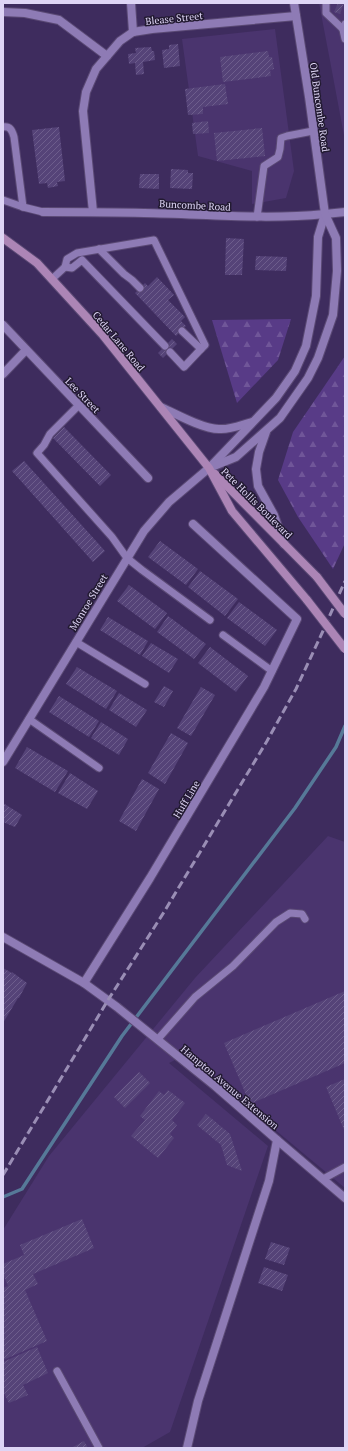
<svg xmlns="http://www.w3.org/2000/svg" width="348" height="1451" font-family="'PT Serif',serif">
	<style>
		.built { fill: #4a346e }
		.forest { fill: url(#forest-firs) }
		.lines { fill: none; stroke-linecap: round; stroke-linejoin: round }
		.stream { stroke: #567998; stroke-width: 3.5 }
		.building { fill: url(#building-hatch) }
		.service-casing { stroke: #5a4974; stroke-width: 9 }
		.minor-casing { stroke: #5a4974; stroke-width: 10 }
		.tertiary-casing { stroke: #5a4974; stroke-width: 10 }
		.secondary-casing { stroke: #5a4974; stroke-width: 10 }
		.service { stroke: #8e7bb5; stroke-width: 7 }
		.minor { stroke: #8e7bb5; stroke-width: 8 }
		.tertiary { stroke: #8e7bb5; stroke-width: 8 }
		.secondary { stroke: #ac85b6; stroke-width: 8 }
		.rail { stroke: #9a8eb5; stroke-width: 3; stroke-dasharray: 8 4; stroke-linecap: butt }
		.secondary-bridge-casing { stroke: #5a4974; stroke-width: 10; stroke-linecap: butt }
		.secondary-bridge { stroke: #ac85b6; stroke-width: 8 }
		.labels { text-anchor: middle; stroke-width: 3; stroke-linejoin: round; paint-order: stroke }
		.street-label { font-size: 10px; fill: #ded5f5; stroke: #221a31 }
	</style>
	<defs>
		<pattern id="forest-firs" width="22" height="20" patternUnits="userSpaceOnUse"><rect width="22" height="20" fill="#583b87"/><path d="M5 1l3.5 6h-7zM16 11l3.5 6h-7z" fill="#705699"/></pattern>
		<pattern id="building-hatch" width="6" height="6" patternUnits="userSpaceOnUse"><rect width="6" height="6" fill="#554378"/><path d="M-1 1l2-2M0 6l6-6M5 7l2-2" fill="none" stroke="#6d5d8c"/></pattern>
	</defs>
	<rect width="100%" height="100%" fill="#3e2c5e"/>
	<g class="built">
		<path d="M319 3H345V141L331 66Z"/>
		<path d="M275 29 294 171 286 198 252 204V171L198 156 182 39Z"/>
		<path d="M328 836 345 842V1188L185 1055 169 1063 268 1146 170 1432 142 1448H3V1230L49 1156 195 978Z"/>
	</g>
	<g class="forest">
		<path d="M291 319 278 360 237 403 212 320Z"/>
		<path d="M345 356V543L333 569 298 517 278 480 293 432Z"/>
	</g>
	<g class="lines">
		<path class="stream" d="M3 1197 22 1189 122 1036 295 808 336 747 345 726"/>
	</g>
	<g class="building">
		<path d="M338 3H344L340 14 334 12Z"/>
		<path d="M178 44 180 66 164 68 162 50 169 49V45Z"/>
		<path d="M151 47 152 51H154L155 60 143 62 144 74 136 75 135 63 129 64 128 54 136 53 135 48Z"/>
		<path d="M268 51 269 57H272L274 69 270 70 271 76 223 82 220 57Z"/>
		<path d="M225 84 228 104 203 107V114L188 115 185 89Z"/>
		<path d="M208 121 209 133 193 134 192 123Z"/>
		<path d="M59 127 65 181 57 182 58 186 48 188 47 183 39 184 32 130Z"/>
		<path d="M262 128 265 156 217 161 214 133Z"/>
		<path d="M171 169 188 170V173H193L192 189 170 188Z"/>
		<path d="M140 174H159V189L139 188Z"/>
		<path d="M226 238 244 239 242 275H225Z"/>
		<path d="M256 256 287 257 286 271 255 270Z"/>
		<path d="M157 277 174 295 168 300 185 317 181 321 186 326 176 336 135 293 145 283 148 286Z"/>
		<path d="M172 339 177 344 163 358 158 353Z"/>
		<path d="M64 427 111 475 100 486 53 438Z"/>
		<path d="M24 461 105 551 93 562 12 471Z"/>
		<path d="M160 541 198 569 186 585 148 557Z"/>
		<path d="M200 571 238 599 225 616 188 587Z"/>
		<path d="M129 585 167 613 155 629 117 601Z"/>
		<path d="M239 602 277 630 265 646 227 618Z"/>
		<path d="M168 616 206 644 194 659 157 632Z"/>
		<path d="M108 617 148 641 140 655 100 630Z"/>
		<path d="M151 643 178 659 169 673 142 656Z"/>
		<path d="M210 647 248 676 236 692 198 663Z"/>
		<path d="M77 667 117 691 106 709 66 684Z"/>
		<path d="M164 686 173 691 164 707 154 702Z"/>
		<path d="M201 687 215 695 191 736 177 728Z"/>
		<path d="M119 693 147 710 136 727 109 710Z"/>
		<path d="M59 696 99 721 89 737 49 712Z"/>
		<path d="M101 722 128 739 119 755 91 738Z"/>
		<path d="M171 733 188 743 165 784 148 773Z"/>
		<path d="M27 747 68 771 55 792 15 768Z"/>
		<path d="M70 773 98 791 87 809 58 793Z"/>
		<path d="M142 779 159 789 136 831 119 821Z"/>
		<path d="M3 803 22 815 15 827 3 822Z"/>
		<path d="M3 968 12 973V972L27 983 19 998H18L3 1023Z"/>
		<path d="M345 991V1063L250 1104 224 1043Z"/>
		<path d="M139 1072 150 1083 125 1108 114 1097Z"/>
		<path d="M345 1079V1132L326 1087Z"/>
		<path d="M168 1090 185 1103 172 1120 177 1125 170 1134 174 1138 158 1158 131 1136 145 1120 140 1116 159 1091 164 1095Z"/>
		<path d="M206 1114 230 1134 242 1171 227 1165 221 1145 197 1125Z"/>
		<path d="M82 1219 94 1248 33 1274 38 1284 25 1290 47 1341 3 1360V1288L8 1286 3 1274V1264L24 1255 20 1245Z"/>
		<path d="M271 1242 290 1248 284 1265 265 1259Z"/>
		<path d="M264 1267 288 1275 282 1291 258 1283Z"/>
		<path d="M37 1347 48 1373 23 1385 28 1395 9 1403 4 1393H3V1362Z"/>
		<path d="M84 1441 88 1448H71Z"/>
	</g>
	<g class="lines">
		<defs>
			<g id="service">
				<path d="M326 3V13L345 31"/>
				<path d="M345 24 343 30 345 39"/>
				<path d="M3 127C10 126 12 130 14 137L23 207"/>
				<path d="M3 200 23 207 43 212"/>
				<path d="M257 217 264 166 278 157 280 149 281 138 287 136 313 131"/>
				<path d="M99 249 124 274 132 280 140 288"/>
				<path d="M65 267 72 268 82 260 165 346"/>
				<path d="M52 279 65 267 67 259 77 253 154 240 205 345 201 349"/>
				<path d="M170 352 184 367 201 349 182 331"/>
				<path d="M79 405 50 434 44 445 37 453 112 537 127 558 142 570 210 620"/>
				<path d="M223 635 272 671"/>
				<path d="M76 642 145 684"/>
				<path d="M29 719 99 768"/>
				<path d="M158 1039 195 997 233 966 276 922 290 913 302 914 305 919"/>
				<path d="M323 1179 345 1167"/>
				<path d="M57 1371 99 1448"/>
			</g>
			<g id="minor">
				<path d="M131 3 133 32"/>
				<path d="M3 12 25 13 59 20 107 56"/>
				<path d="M43 212C77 212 111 212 144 213 205 214 264 220 325 214"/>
				<path d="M93 212 83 111 86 92 96 69 120 41 133 32 152 29 296 16"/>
				<path d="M3 325 148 478"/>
				<path d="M3 374 26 350"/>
				<path d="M3 762 144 531 169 502 209 468"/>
				<path d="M84 983 150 878 264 687 297 619 193 524"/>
				<path d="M277 1140 345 1198"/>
			</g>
			<g id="tertiary">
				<path d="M325 214 345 212"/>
				<path d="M161 407C176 414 203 429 219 429 230 430 241 425 252 422"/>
				<path d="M266 432 259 452 256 469 258 486 274 515 284 544"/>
				<path d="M211 466 276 398 295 371 306 346 316 296 318 237 325 214"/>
				<path d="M209 468 236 457 280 418 308 378 318 358 333 315 337 271 336 238 325 214 309 97 294 3"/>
				<path d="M3 937 84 983 117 1007 215 1086 277 1140 269 1181 198 1401 187 1448"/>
			</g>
			<g id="secondary">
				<path d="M3 238 37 263 102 334 209 468 232 511 307 600"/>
				<path d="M215 474 317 577"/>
			</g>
		</defs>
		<use href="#service" class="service-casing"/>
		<use href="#minor" class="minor-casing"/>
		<use href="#tertiary" class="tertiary-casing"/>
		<use href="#secondary" class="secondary-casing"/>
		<use href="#service" class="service"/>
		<use href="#minor" class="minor"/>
		<use href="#tertiary" class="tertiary"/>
		<use href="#secondary" class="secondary"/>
		<path class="rail" d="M3 1175 108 1000 164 912 267 741 296 689 323 631 345 581"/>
		<defs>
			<g id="secondary-bridge">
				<path d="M317 577 345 614"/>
				<path d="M307 600 345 649"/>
			</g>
		</defs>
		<use href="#secondary-bridge" class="secondary-bridge-casing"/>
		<use href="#secondary-bridge" class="secondary-bridge"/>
	</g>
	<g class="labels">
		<g class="street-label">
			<text transform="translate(174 18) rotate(-6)" y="4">Blease Street</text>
			<text transform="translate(320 107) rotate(82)" y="4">Old Buncombe Road</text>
			<text transform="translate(195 205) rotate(3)" y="4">Buncombe Road</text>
			<text transform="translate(119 341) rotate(50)" y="4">Cedar Lane Road</text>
			<text transform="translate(83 395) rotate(46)" y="4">Lee Street</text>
			<text transform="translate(257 503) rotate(45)" y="4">Pete Hollis Boulevard</text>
			<text transform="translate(88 602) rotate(-59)" y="4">Monroe Street</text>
			<text transform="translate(186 799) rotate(-59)" y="4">Huff Line</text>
			<text transform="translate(230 1087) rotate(40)" y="4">Hampton Avenue Extension</text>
		</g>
	</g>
	<rect width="348" height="1451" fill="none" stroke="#ded5f5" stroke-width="8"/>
</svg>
